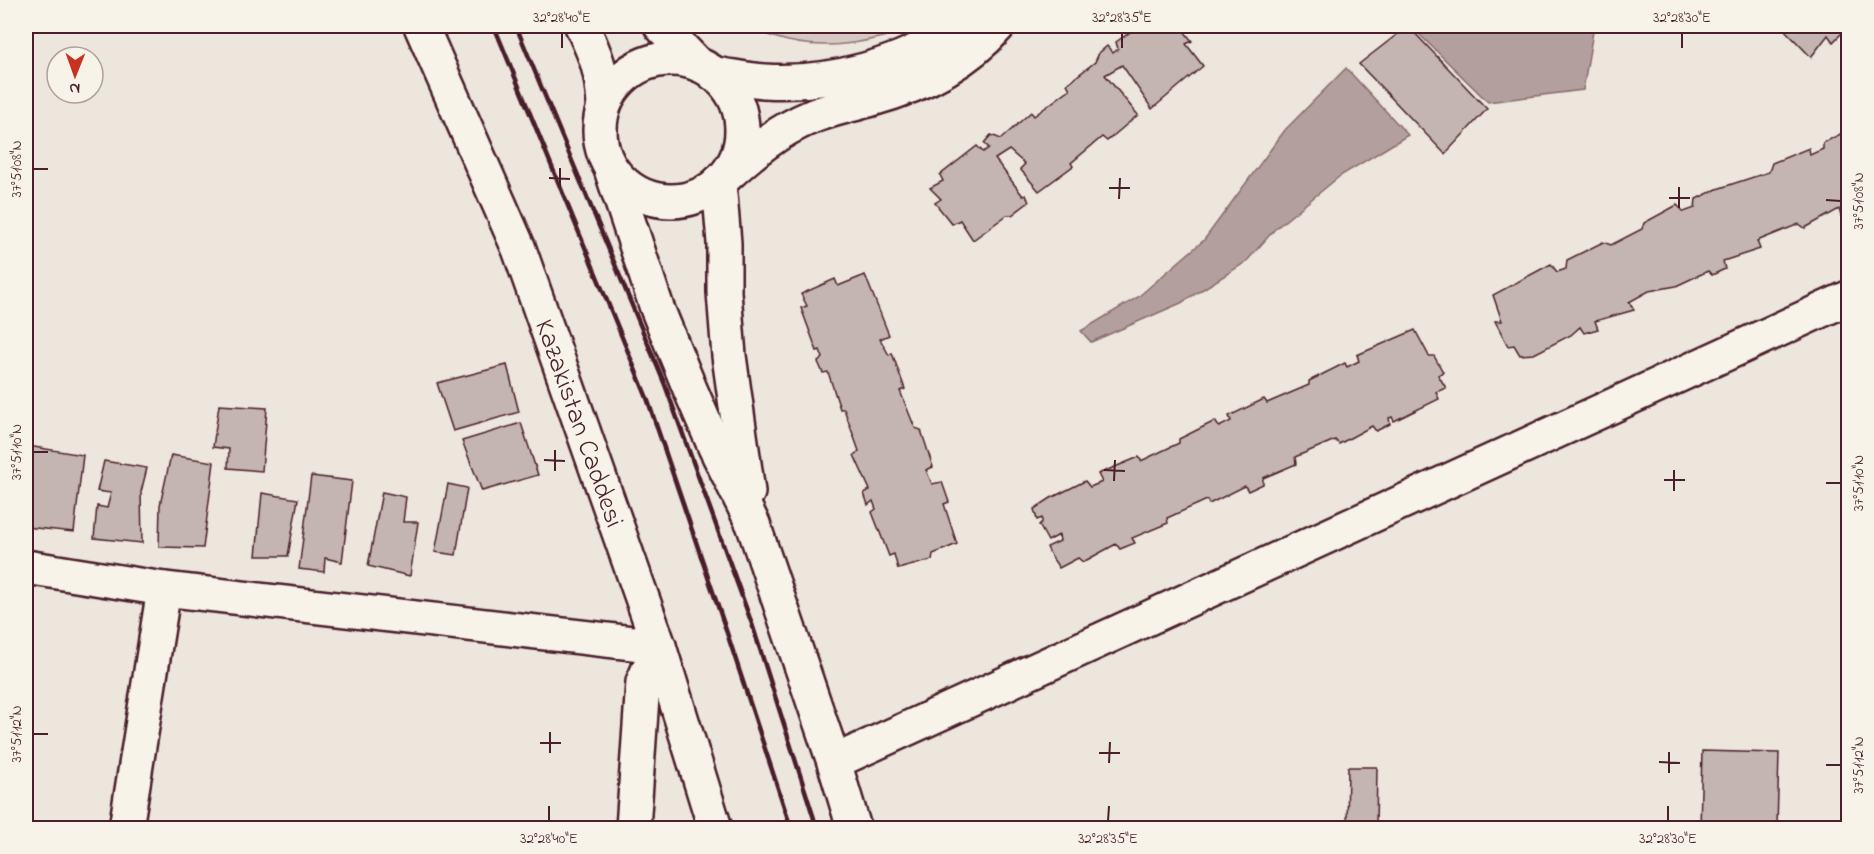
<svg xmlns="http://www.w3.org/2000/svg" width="1874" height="854" font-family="'Indie Flower',sans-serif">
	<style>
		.green { fill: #d5c9c2; stroke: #907476; stroke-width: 1.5 }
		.water { fill: #b39f9d; stroke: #896c6f; stroke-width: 1.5 }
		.building { fill: #c4b5b0; stroke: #4a1f2b; stroke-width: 1.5 }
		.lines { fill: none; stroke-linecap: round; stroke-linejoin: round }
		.street-casing { stroke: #4a1f2b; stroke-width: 38 }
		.secondary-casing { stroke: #4a1f2b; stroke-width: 38 }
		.primary-casing { stroke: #4a1f2b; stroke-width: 38 }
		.street { stroke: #f7f3e8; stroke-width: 33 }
		.secondary { stroke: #f7f3e8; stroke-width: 33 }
		.primary { stroke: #f7f3e8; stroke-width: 33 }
		.rail { stroke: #4a1f2b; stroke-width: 4.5 }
		.ticks { fill: none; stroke: #4a1f2b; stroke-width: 2 }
		.labels { text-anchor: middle; stroke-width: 6; stroke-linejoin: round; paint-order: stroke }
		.street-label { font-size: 27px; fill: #4a1f2b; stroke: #f7f3e8 }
		.neatline { fill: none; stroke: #4a1f2b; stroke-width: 2 }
		.ticks-label { font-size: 15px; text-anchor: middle; fill: #4a1f2b }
	</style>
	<rect width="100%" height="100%" fill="#ece6dd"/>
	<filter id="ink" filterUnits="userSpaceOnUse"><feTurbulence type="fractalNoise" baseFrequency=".0167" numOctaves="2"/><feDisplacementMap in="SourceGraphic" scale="12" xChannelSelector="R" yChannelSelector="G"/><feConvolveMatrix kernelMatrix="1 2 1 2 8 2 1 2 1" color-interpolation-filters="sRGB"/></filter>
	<g filter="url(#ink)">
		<g class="green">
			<path d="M749 26H922C874 41 823 54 774 37 765 34 757 32 749 26Z"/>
			<path d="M1848 760V828H1842L1843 764Z"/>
		</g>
		<g class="water">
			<path d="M1435 26H1594L1583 90 1488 102 1419 34Z"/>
			<path d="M1346 68 1408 135 1340 176 1275 229 1246 262 1181 303 1091 342 1081 331 1138 297 1204 240 1285 130Z"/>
		</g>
		<g class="building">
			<path d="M1139 26H1180L1192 41 1186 44 1203 66 1152 109 1122 65 1105 75 1138 115 1107 141 1102 137 1071 163 1073 166 1039 191 1020 169 1025 164 1009 150 995 159 1023 196 1026 195 1029 202 1012 215H1007L973 240 960 220 952 224 935 203 941 199 930 188 943 181 940 175 977 146 983 152 989 148 984 143 991 135 1001 139 1031 112 1034 116 1070 89 1067 84 1095 62 1099 53 1107 46 1113 53 1118 49 1116 42Z"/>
			<path d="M1408 26 1487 109 1445 154 1359 64Z"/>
			<path d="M1781 26H1848V27L1833 42 1828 35 1811 57Z"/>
			<path d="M1848 130V212L1841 216 1839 209 1805 228 1799 224 1757 241 1760 249 1723 261 1725 269 1712 275 1708 271 1676 286 1649 291 1629 302 1634 310 1595 321 1598 329 1584 333 1580 327 1571 335 1534 354 1520 355 1514 345 1508 346 1495 321H1502L1493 295 1551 264 1557 272 1566 269 1567 260 1603 242 1611 245 1642 229 1644 223 1677 205 1684 212 1695 208 1696 199 1717 189 1769 172 1772 163 1809 148 1810 155 1823 149V143Z"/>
			<path d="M865 275 889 335 880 339 889 355 892 353 905 389 900 391 915 428 921 430 933 467 926 470 932 484 942 482 949 502 944 504 957 544 933 554 932 560 898 569 894 554 889 556 872 512 876 509 873 501 868 505 864 493 870 490 854 455 859 451 844 409H840L828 372 823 373 818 362 823 358 820 350 817 351 801 308 807 306 801 294 835 279 838 286Z"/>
			<path d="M1415 330 1429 356H1434L1443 372 1438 375 1446 388 1436 392 1439 399 1394 421 1392 417 1389 418 1390 424 1376 431 1372 426 1339 444 1335 440 1295 457 1296 464 1263 478V484L1248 491 1245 486 1209 504 1207 500 1167 518 1168 523 1132 538 1135 543 1120 549 1116 544 1083 562 1078 558 1059 568 1051 556 1047 547 1060 541 1059 535 1048 541 1039 525 1042 522V518L1037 520 1034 509 1051 498 1085 481 1090 487 1102 482 1098 474 1139 457 1141 461 1179 443V439L1215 421 1219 427 1231 421 1229 416 1264 399 1267 403 1309 385V381L1345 363 1347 367 1359 361 1357 355Z"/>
			<path d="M507 365 519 412 453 431 437 383Z"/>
			<path d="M219 405 267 408 262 471 228 468 229 449 213 447Z"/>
			<path d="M521 423 538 475 482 491 462 441Z"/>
			<path d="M28 446 83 455 74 532 26 527V458Z"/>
			<path d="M171 455 214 462 203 548 159 547 160 505Z"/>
			<path d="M104 461 147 468 141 492 142 543 94 538 97 506 107 508 111 493 97 491Z"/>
			<path d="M311 476 352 481 342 562 325 558 324 572 299 569Z"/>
			<path d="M448 484 467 488 456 555 435 552Z"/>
			<path d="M382 492 406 497 403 522H418L410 576 368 566Z"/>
			<path d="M262 493 298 499 288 556H256Z"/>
			<path d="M1702 751 1779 753 1777 828H1700Z"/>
			<path d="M1348 767H1377L1376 828H1347Z"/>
		</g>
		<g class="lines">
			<defs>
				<g id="street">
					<path d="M26 567 164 589 659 646 643 682 633 828"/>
					<path d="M834 762 1848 298"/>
					<path d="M126 828 164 589"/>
				</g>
				<g id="secondary">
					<path id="s1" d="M421 26 519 249 659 646 715 828"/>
					<path d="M582 26C596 56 602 70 604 105"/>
					<path d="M661 26 697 64"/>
					<circle cx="671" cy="130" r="71"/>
					<path d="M611 169 657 308 690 389 715 447 753 524 834 762 854 828"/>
					<path d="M719 182 724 243V292L729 356 748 492"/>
				</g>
				<g id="primary">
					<path d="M714 74C731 76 747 80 764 81 826 85 907 66 955 26"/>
					<path d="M724 178C751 153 777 131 811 117 830 109 852 105 872 99 919 86 966 63 998 26"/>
				</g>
			</defs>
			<use href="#street" class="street-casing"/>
			<use href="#secondary" class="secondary-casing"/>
			<use href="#primary" class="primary-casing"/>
			<use href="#street" class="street"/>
			<use href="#secondary" class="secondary"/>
			<use href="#primary" class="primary"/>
			<g class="rail">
				<path d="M494 26 647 398 726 630 791 828"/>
				<path d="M516 26 665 385 752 624 817 828"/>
			</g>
		</g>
	</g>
	<path class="ticks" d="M562 48V33M1122 48V33M1682 48V33M33 169H48M549 178 570 179M1109 188H1130M560 189V168M1669 198H1690M1119 199 1120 178M1826 200 1841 201M1679 208V187M33 452H48M544 460 565 461M1104 470 1125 471M555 471V450M1664 480H1685M1114 481 1115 460M1826 483H1841M1674 491V470M33 734H48M540 743H561M550 753V732M1099 753H1120M1659 762 1680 763M1109 763 1110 742M1826 765H1841M1669 773V752M549 821V806M1108 821 1109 806M1668 821V806"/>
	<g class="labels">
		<g class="street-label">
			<text dy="9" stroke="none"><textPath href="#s1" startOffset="428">Kazakistan Caddesi</textPath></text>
		</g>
	</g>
	<rect width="1874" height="854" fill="none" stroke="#f7f3e8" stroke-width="66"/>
	<g transform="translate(75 75) rotate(181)"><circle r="28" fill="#f7f3e8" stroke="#b29e9c" stroke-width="1.5"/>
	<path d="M0-4.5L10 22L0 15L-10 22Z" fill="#c8321e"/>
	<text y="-9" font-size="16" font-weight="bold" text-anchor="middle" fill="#4a1f2b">N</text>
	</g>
	<rect x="33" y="33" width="1808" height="788" class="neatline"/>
	<g class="ticks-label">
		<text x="562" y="22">32°28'40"E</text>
		<text x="1122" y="22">32°28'35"E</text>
		<text x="1682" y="22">32°28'30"E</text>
		<text transform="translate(16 169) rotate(-90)" y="5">37°51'08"N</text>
		<text transform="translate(1858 201) rotate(-90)" y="5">37°51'08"N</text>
		<text transform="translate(16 452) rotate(-90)" y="5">37°51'10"N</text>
		<text transform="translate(1858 483) rotate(-90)" y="5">37°51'10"N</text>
		<text transform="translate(16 734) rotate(-90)" y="5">37°51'12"N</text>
		<text transform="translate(1858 765) rotate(-90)" y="5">37°51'12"N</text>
		<text x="549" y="843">32°28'40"E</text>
		<text x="1108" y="843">32°28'35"E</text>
		<text x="1668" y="843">32°28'30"E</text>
	</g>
</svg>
